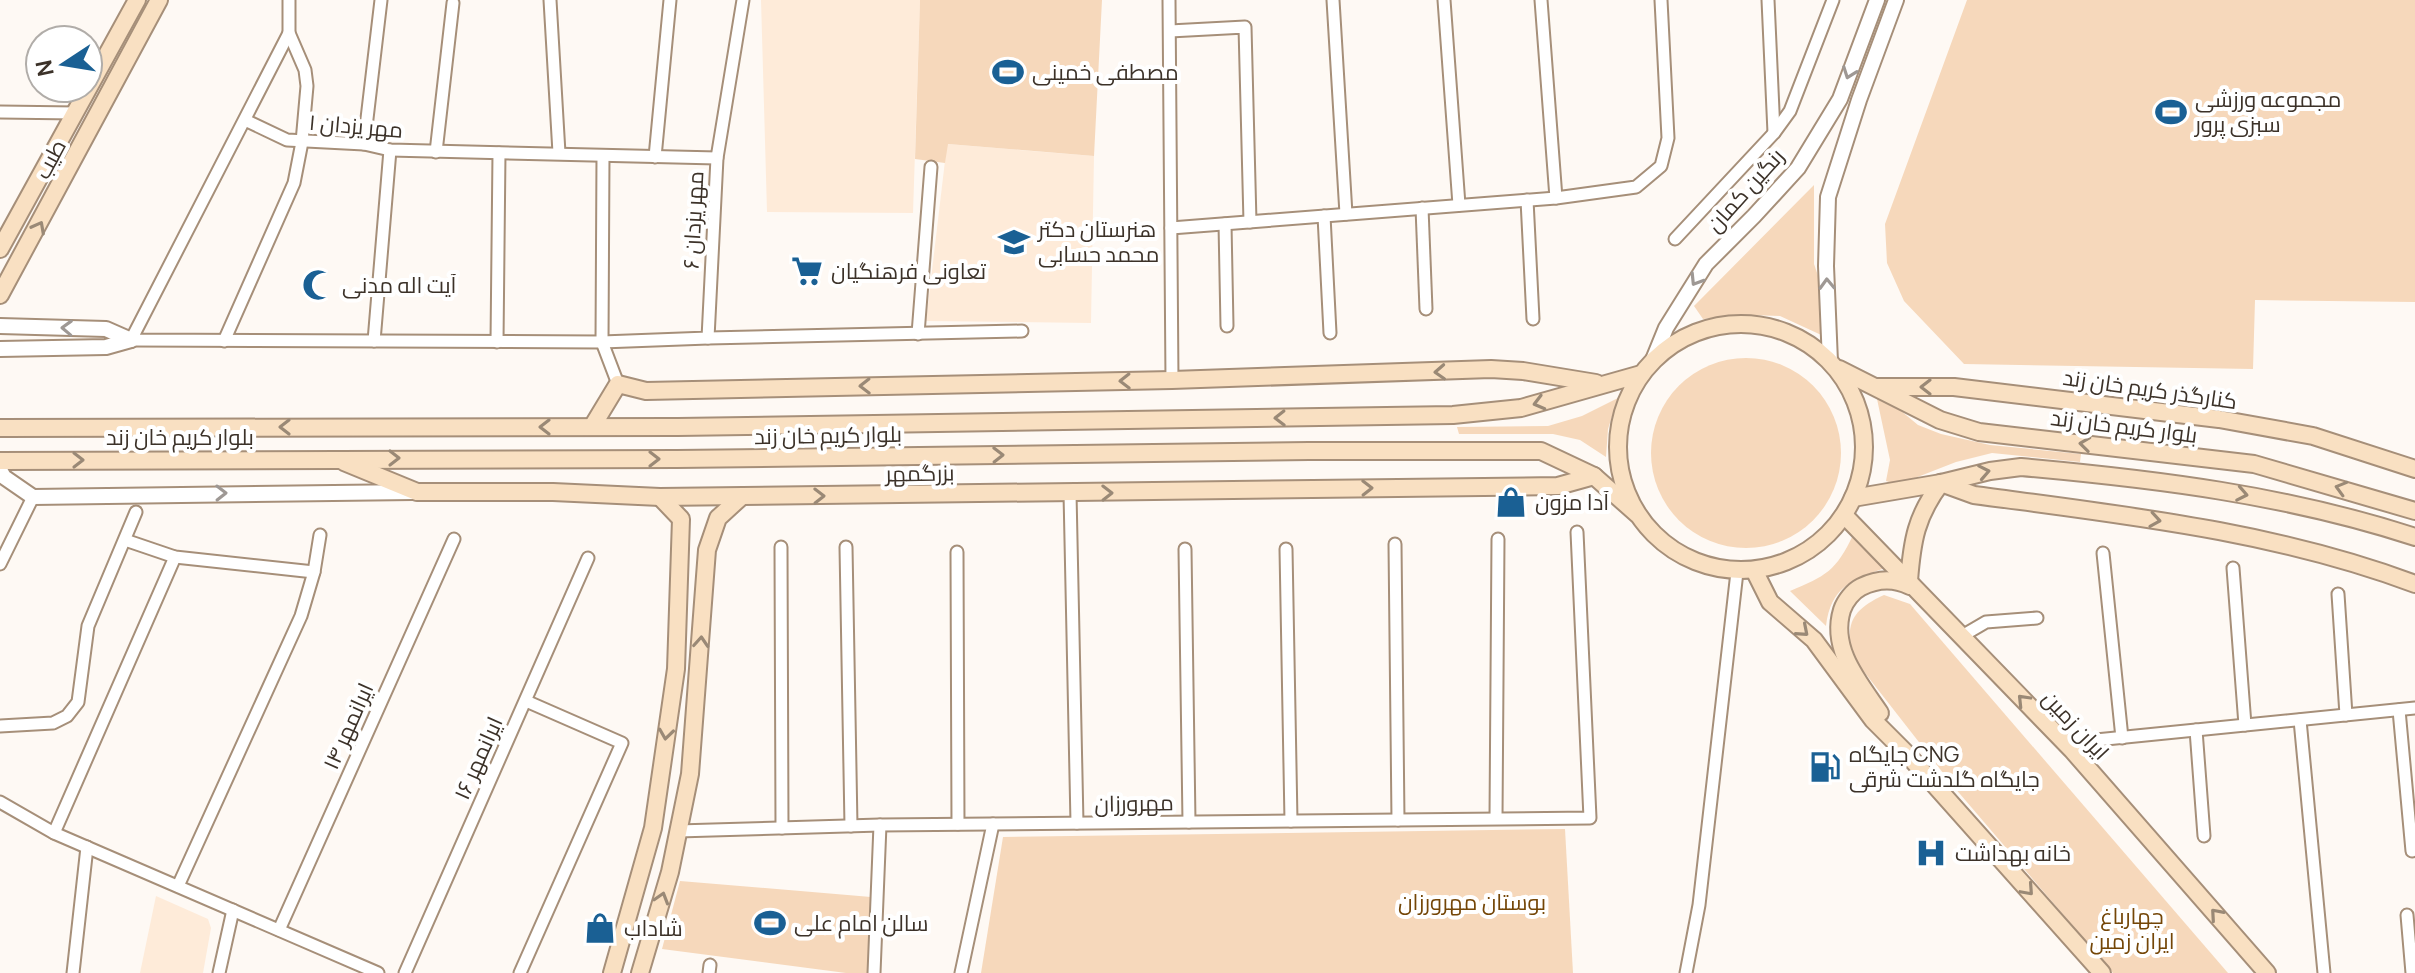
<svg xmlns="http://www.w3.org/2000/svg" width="2415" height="973" font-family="Manrope,Cairo,sans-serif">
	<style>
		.built { fill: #feebd9 }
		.green { fill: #f6d8bb }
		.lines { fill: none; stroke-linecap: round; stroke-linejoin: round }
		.minor-casing { stroke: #a68f79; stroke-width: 15 }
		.tertiary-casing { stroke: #a68f79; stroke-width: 18 }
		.secondary-casing { stroke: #a68f79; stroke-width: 20 }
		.minor { stroke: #fff; stroke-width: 11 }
		.tertiary { stroke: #fff; stroke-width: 14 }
		.secondary { stroke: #f9e0c2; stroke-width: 16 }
		.oneway { stroke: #9e9894 }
		.oneway2 { stroke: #9a8976 }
		.labels { text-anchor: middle; stroke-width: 8; stroke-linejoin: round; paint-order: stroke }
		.poi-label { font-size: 22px; fill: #3c3229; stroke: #fff; text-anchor: start }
		.street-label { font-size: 22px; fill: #3c3229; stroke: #fff }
		.park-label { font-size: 22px; fill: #744607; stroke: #fff }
	</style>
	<rect width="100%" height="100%" fill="#fef9f4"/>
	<g class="built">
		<path d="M761 0H920L913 213 767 212Z"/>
		<path d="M947 144 1094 156 1091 323 926 321Z"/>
		<path d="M156 896 208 919 211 928 203 973H140Z"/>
	</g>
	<g class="green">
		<path d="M920 0H1102L1094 156 948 144 945 163 915 159Z"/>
		<path d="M1967 0H2415V302L2255 300 2253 369 1964 364 1904 301 1887 263 1885 224Z"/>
		<path d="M1814 185V264L1837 331 1830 339 1780 316 1748 315 1703 319 1694 306Z"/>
		<circle cx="1746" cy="453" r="95"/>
		<path d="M1618 398 1608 429 1606 457 1580 440 1553 434H1459L1457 427 1548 426 1582 416Z"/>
		<path d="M1877 399 1888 400 1918 425 1941 434 1990 445 2081 454 2080 462 1992 453 1956 462 1897 485 1886 481 1890 460Z"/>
		<path d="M1853 535 1885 568C1851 580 1831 587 1826 626L1790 591C1826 576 1836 571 1853 535Z"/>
		<path d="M1884 595 1910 604 2228 973H2113L1954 787 1854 659C1844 625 1851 610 1884 595Z"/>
		<path d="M1565 829 1573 973H981L1003 837Z"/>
		<path d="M680 881 871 897 870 973H846L662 949Z"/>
	</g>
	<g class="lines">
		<defs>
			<g id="minor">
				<path d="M550 0 559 153"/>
				<path d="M1169 0 1172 380"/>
				<path d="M1333 0 1346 214"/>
				<path d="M1444 0 1459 205"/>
				<path d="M1541 0 1556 198"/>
				<path d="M1768 0 1774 133"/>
				<path d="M1170 31 1245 27 1250 222"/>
				<path d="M289 33 131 340 602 342 708 338 717 158 743 0"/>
				<path d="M0 112 76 113"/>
				<path d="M245 120 287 140 364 144 390 150 717 158"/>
				<path d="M364 144 381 0"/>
				<path d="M436 152 453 3"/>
				<path d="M603 156 602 342 618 384"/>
				<path d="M655 157 670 0"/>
				<path d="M1527 200 1533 319"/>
				<path d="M1422 208 1426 309"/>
				<path d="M1324 216 1330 333"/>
				<path d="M1225 224 1227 326"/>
				<path d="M1171 228 1556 198 1636 187 1661 166 1668 138 1661 0"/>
				<path d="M1675 239 1774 133 1790 111 1833 0"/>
				<path d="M918 334 931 167"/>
				<path d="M708 338 1022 331"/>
				<path d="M224 341 294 183 302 142 307 86 305 70 289 33V0"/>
				<path d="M374 341 390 150"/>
				<path d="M497 342 499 153"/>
				<path d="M1070 493 1077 823"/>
				<path d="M125 540 175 557 314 572"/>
				<path d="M1395 544 1398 820"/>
				<path d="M781 547 782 828"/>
				<path d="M846 547 851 826"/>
				<path d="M1185 549 1189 822"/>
				<path d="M1286 549 1291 821"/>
				<path d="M957 552 958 824"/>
				<path d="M2103 553 2122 738"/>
				<path d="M0 564 33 497"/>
				<path d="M2233 568 2245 725"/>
				<path d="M2338 594 2346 715"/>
				<path d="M1962 636 1986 622 2037 618"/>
				<path d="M2399 710 2412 851"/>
				<path d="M2300 720 2324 973"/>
				<path d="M0 726 53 723 67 716 78 702 88 626 136 512"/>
				<path d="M2196 730 2204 836"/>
				<path d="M2096 740 2415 708"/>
				<path d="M0 802 54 833 378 973"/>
				<path d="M1496 818 1498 539"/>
				<path d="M678 831 880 825 1590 818 1577 532"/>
				<path d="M54 833 175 557"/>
				<path d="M178 886 301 616 314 572 320 535"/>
				<path d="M2407 915 2412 973"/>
				<path d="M279 930 454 539"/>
				<path d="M73 973 87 847"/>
				<path d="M219 973 233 910"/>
				<path d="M405 973 588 558"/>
				<path d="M520 973 622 743 526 701"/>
				<path d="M709 973 710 965"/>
				<path d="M874 973 880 825"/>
				<path d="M961 973 993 824"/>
				<path d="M1686 973 1699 905 1737 572"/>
			</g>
			<g id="tertiary">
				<path d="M0 326 106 329 131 340"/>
				<path d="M0 349 106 347 131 340"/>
				<path d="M1653 360 1666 328 1706 264 1754 216 1798 168 1840 99 1877 0"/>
				<path d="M1830 362 1826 266 1828 197 1859 100 1896 0"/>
				<path d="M0 470 4 477 33 497 413 492"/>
			</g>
			<g id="secondary">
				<path d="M0 249 137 0"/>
				<path d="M0 295 159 0"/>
				<circle cx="1741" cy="447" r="123"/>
				<path d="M1839 369 1940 420 1979 432 2254 464 2415 511"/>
				<path d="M1877 387H1954L2219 419 2313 436 2415 469"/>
				<path d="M592 427 618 384 646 391 1172 380 1491 369 1523 371 1596 383"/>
				<path d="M0 428 678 427 1453 415 1521 408 1641 374"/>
				<path d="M0 461 677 459 1309 451H1541L1594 476 1637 514"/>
				<path d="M344 462 417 492H553L660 497 1558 486 1594 476"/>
				<path d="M1853 498 1941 483 1990 471 2021 467C2155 479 2287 495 2415 537"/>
				<path d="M1844 515 2072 750 2267 973"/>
				<path d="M1755 572 1770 602 1814 640 1873 720 1907 754 2102 973"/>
				<path d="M1909 581C1912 541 1916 516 1941 483L1974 495C2123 515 2274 531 2415 584"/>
				<path d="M1880 713C1859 682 1830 649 1842 610 1845 601 1853 591 1861 587 1877 579 1894 578 1910 586"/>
				<path d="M612 973 653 828 676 669 681 519 660 497"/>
				<path d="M640 973 670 872 690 774 707 550 718 518 741 497"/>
			</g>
		</defs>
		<use href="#minor" class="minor-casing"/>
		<use href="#tertiary" class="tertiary-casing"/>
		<use href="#secondary" class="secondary-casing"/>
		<use href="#minor" class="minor"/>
		<use href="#tertiary" class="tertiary"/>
		<use href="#secondary" class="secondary"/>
	</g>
	<defs><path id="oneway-chevron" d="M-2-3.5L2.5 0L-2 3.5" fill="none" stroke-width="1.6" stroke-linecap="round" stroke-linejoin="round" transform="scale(2)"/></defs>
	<g class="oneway">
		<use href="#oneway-chevron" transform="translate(1849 73) rotate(110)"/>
		<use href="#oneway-chevron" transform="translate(1696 280) rotate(122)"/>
		<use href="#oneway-chevron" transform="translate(1827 284) rotate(-92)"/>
		<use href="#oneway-chevron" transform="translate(67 328) rotate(-178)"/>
		<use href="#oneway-chevron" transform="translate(221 493) rotate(-1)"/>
	</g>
	<g class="oneway2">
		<use href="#oneway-chevron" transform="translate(39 227) rotate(-62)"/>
		<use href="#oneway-chevron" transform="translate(1440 372) rotate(177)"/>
		<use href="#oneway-chevron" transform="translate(1125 381) rotate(179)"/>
		<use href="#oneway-chevron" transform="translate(865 386) rotate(179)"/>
		<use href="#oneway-chevron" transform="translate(1926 387) rotate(-180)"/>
		<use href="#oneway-chevron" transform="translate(1539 403) rotate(165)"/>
		<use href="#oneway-chevron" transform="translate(1280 418) rotate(179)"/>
		<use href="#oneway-chevron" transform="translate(285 427) rotate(180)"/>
		<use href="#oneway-chevron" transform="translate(545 427) rotate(-180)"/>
		<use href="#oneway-chevron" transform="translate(2085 444) rotate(-173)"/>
		<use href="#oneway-chevron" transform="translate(998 455) rotate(-1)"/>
		<use href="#oneway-chevron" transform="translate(394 458)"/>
		<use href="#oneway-chevron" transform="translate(654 459)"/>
		<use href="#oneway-chevron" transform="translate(78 460)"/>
		<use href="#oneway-chevron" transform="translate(1984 472) rotate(-11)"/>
		<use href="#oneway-chevron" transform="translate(1367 488) rotate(-1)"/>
		<use href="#oneway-chevron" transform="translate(2341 488) rotate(-164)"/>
		<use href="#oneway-chevron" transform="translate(1107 493) rotate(-1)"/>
		<use href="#oneway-chevron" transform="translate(2242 494) rotate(11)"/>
		<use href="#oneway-chevron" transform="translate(819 496) rotate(-1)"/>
		<use href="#oneway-chevron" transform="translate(2155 520) rotate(9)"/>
		<use href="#oneway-chevron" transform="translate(1803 631) rotate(41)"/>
		<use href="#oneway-chevron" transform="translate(701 642) rotate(-86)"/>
		<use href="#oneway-chevron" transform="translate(2023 700) rotate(-134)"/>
		<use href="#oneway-chevron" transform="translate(666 734) rotate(98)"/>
		<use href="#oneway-chevron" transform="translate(2028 890) rotate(48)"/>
		<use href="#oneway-chevron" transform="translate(662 898) rotate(-73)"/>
		<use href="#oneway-chevron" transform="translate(2216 914) rotate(-131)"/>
	</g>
	<defs>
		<symbol id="stadium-bare" viewBox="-9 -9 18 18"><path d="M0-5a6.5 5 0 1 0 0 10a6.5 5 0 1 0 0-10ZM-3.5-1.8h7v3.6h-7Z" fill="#1a6094" stroke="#fff" stroke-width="2.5" paint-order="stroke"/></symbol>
		<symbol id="school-bare" viewBox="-9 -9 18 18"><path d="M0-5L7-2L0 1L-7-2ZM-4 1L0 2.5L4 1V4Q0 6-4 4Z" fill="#1a6094" stroke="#fff" stroke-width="2.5" paint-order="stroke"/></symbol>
		<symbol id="supermarket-bare" viewBox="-9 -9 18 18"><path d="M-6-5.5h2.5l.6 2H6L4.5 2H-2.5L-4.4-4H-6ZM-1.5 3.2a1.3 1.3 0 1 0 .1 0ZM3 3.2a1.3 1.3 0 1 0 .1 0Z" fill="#1a6094" stroke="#fff" stroke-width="2.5" paint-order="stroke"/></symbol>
		<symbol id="mosque-bare" viewBox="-9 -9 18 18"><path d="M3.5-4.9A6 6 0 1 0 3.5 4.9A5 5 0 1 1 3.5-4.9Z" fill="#1a6094" stroke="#fff" stroke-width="2.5" paint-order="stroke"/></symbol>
		<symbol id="shop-bare" viewBox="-9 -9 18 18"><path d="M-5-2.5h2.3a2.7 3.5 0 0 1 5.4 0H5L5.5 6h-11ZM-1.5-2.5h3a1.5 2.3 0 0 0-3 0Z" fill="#1a6094" stroke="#fff" stroke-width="2.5" paint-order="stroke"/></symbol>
		<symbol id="fuel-bare" viewBox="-9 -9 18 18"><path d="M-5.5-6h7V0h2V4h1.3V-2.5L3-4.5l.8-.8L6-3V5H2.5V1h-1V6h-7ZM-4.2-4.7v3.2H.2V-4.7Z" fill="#1a6094" stroke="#fff" stroke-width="2.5" paint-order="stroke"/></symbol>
		<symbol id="hospital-bare" viewBox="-9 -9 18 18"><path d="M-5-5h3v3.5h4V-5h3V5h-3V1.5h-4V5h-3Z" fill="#1a6094" stroke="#fff" stroke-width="2.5" paint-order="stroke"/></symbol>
	</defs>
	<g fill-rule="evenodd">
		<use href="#stadium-bare" x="986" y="50" width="44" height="44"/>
		<use href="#stadium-bare" x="2149" y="90" width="44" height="44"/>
		<use href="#school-bare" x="992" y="220" width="44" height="44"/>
		<use href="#supermarket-bare" x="785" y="249" width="44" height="44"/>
		<use href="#mosque-bare" x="296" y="263" width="44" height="44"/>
		<use href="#shop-bare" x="1489" y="480" width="44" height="44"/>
		<use href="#fuel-bare" x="1803" y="745" width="44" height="44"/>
		<use href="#hospital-bare" x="1909" y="831" width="44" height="44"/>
		<use href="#stadium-bare" x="748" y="901" width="44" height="44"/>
		<use href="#shop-bare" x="578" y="906" width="44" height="44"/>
	</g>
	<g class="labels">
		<g class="poi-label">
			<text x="1032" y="80">مصطفی خمینی</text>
			<text x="2195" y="107">مجموعه ورزشی<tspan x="2195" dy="25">سبزی پرور</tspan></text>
			<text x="1038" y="237">هنرستان دکتر<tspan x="1038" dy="25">محمد حسابی</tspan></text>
			<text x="831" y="279">تعاونی فرهنگیان</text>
			<text x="342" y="293">آیت اله مدنی</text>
			<text x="1535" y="510">آدا مزون</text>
			<text x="1849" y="762">جایگاه CNG<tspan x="1849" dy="25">جایگاه گلدشت شرقی</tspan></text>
			<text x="1955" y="861">خانه بهداشت</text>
			<text x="794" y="931">سالن امام علی</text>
			<text x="624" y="936">شاداب</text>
		</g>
		<g class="street-label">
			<text transform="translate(356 126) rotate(5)" y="8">مهر یزدان ۱</text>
			<text transform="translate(50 159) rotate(-62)" y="8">طیب</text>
			<text transform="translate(1745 190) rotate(-48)" y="8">رنگین کمان</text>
			<text transform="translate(693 220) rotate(-87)" y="8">مهر یزدان ۶</text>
			<text transform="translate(2150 389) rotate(8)" y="8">کنارگذر کریم خان زند</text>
			<text transform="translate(2124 426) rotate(7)" y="8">بلوار کریم خان زند</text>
			<text transform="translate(828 435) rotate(-1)" y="8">بلوار کریم خان زند</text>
			<text x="180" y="445">بلوار کریم خان زند</text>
			<text transform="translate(920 473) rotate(-1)" y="8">بزرگمهر</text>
			<text transform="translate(2076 725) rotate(47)" y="8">ایران زمین</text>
			<text transform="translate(348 726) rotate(-66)" y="8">ایرانمهر ۱۴</text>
			<text transform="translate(478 758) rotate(-66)" y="8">ایرانمهر ۱۶</text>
			<text transform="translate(1134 803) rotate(-1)" y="8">مهرورزان</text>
		</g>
		<g class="park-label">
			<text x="1472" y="910">بوستان مهرورزان</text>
			<text x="2132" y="924">چهارباغ<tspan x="2132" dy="25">ایران زمین</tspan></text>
		</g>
	</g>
	<g transform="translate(64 64) rotate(258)"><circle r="38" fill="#ffffff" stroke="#b1ada9" stroke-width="2"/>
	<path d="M0-6L14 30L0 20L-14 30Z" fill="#1a6094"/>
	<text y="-12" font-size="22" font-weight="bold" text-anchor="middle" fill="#3c3229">N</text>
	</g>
</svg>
